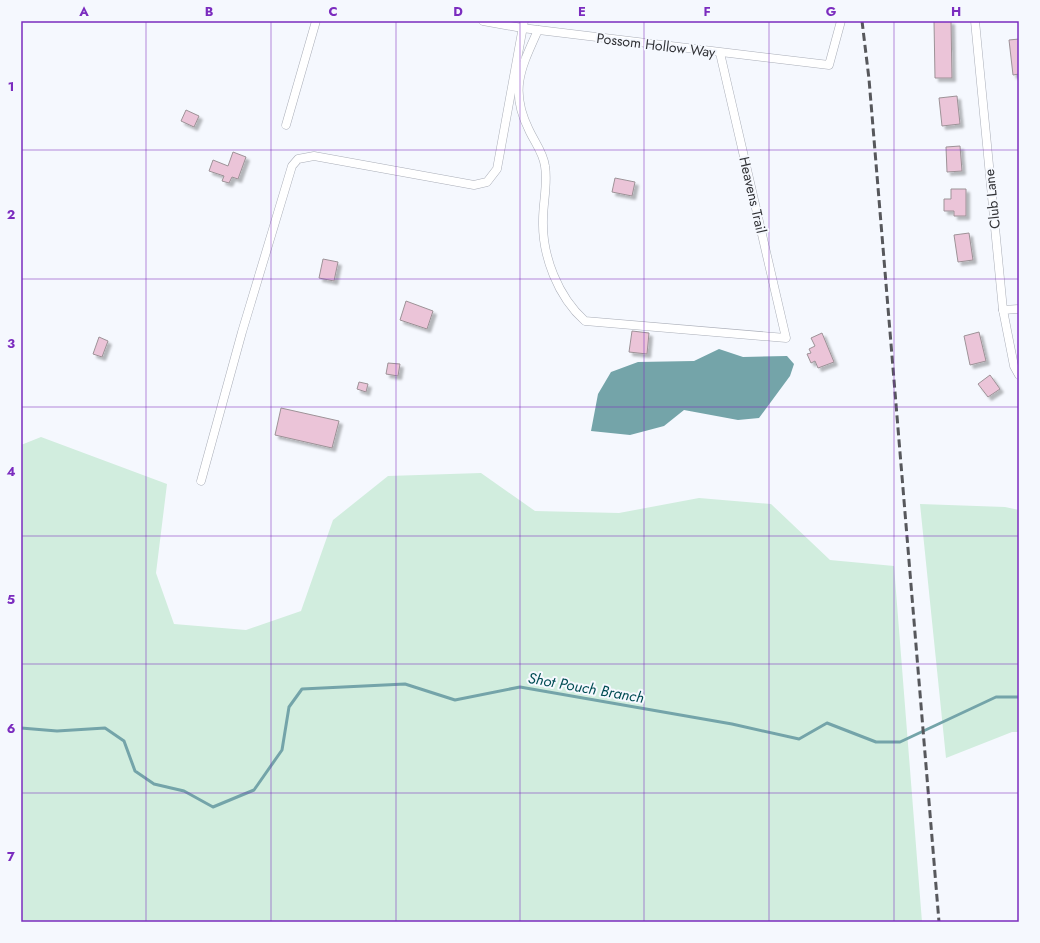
<svg xmlns="http://www.w3.org/2000/svg" width="1040" height="943" font-family="Jost,sans-serif">
	<style>
		.green { fill: #d1edde }
		.water { fill: #74a4a9 }
		.lines { fill: none; stroke-linecap: round; stroke-linejoin: round }
		.stream { stroke: #74a4a9; stroke-width: 3 }
		.building { fill: #ebc4d8; stroke: #9d9297; filter: url(#shadow) }
		.street-casing { stroke: #aaaeb8; stroke-width: 9 }
		.street { stroke: #fff; stroke-width: 8 }
		.rail { stroke: #57585c; stroke-width: 3; stroke-dasharray: 8 4; stroke-linecap: butt }
		.grid { fill: none; stroke: #7b2cbf; stroke-width: 1; stroke-opacity: 0.55 }
		.labels { text-anchor: middle; stroke-width: 4; stroke-linejoin: round; paint-order: stroke }
		.street-label { font-size: 14px; fill: #313236; stroke: #f5f8fe }
		.water-label { font-size: 15px; font-style: italic; fill: #004c53; stroke: #f5f8fe }
		.neatline { fill: none; stroke: #7b2cbf; stroke-width: 1.5 }
		.grid-label { font-size: 13px; text-anchor: middle; font-weight: bold; fill: #7b2cbf }
	</style>
	<defs>
		<filter id="shadow"><feDropShadow dx="3.5" dy="3.5" stdDeviation="1" flood-color="#0004"/></filter>
	</defs>
	<rect width="100%" height="100%" fill="#f5f8fe"/>
	<g class="green">
		<path d="M41 437 167 484 156 573 174 624 246 630 301 611 333 520 388 476 481 473 535 511 619 513 699 498 771 504 830 560 894 566 922 922H21V445Z"/>
		<path d="M920 504 1005 507 1019 510V732H1012L946 758Z"/>
	</g>
	<path class="water" d="M719 349 743 357 787 356 794 364 790 376 759 418 738 420 684 410 664 426 630 435 591 431 598 394 611 372 638 362 694 361Z"/>
	<g class="lines">
		<path class="stream" d="M21 728 57 731 105 728 124 741 135 771 154 784 184 791 213 807 254 790 282 750 289 707 302 689 405 684 455 700 520 687 732 724 799 739 827 723 876 742H900L996 697H1019"/>
	</g>
	<g class="building">
		<path d="M934 21H951L952 78H935Z"/>
		<path d="M1019 39V74L1013 75 1009 40Z"/>
		<path d="M957 96 960 124 942 126 939 98Z"/>
		<path d="M186 110 199 116 194 127 181 121Z"/>
		<path d="M960 146 962 171 947 172 946 147Z"/>
		<path d="M233 152 246 157 238 179 232 177 229 183 222 181 224 176 209 171 213 160 228 166Z"/>
		<path d="M615 178 635 182 632 196 612 192Z"/>
		<path d="M951 189H966V216H954V211H944V199H951Z"/>
		<path d="M969 233 973 260 958 262 954 235Z"/>
		<path d="M323 259 338 262 334 281 319 278Z"/>
		<path d="M406 301 433 311 427 329 400 320Z"/>
		<path d="M632 331 649 333 647 354 629 352Z"/>
		<path d="M979 332 986 361 970 365 964 336Z"/>
		<path d="M822 333 834 362 818 368 815 361 811 363 807 354 811 353 809 349 815 346 811 338Z"/>
		<path d="M99 337 108 341 102 357 93 354Z"/>
		<path d="M388 363 400 364 398 376 386 374Z"/>
		<path d="M990 375 1000 389 988 397 978 384Z"/>
		<path d="M359 382 368 384 366 392 357 389Z"/>
		<path d="M281 408 339 421 332 448 275 435Z"/>
	</g>
	<g class="lines">
		<defs>
			<g id="street">
				<path d="M483 21 522 28 829 65 841 21"/>
				<path d="M975 21 1003 310 1014 366 1019 375"/>
				<path d="M538 30C521 68 509 90 529 130 535 143 543 152 545 166 548 184 543 202 543 220 542 256 558 297 585 321L786 338 720 53"/>
				<path d="M286 125 316 21"/>
				<path d="M1003 310 1019 309"/>
				<path d="M201 481 242 332 292 166 298 159 314 156 474 185 487 182 497 169 524 21"/>
			</g>
		</defs>
		<use href="#street" class="street-casing"/>
		<use href="#street" class="street"/>
		<path class="rail" d="M862 21 869 79 939 922"/>
	</g>
	<path class="grid" d="M146 21V922M271 21V922M396 21V922M520 21V922M644 21V922M769 21V922M894 21V922M21 150H1019M21 279H1019M21 407H1019M21 536H1019M21 664H1019M21 793H1019"/>
	<g class="labels">
		<g class="street-label">
			<text transform="translate(656 45) rotate(7)" y="5">Possom Hollow Way</text>
			<text transform="translate(753 195) rotate(77)" y="5">Heavens Trail</text>
			<text transform="translate(992 199) rotate(-96)" y="5">Club Lane</text>
		</g>
		<g class="water-label">
			<text transform="translate(586 688) rotate(10)" y="5">Shot Pouch Branch</text>
		</g>
	</g>
	<rect width="1040" height="943" fill="none" stroke="#f5f8fe" stroke-width="44"/>
	<rect x="22" y="22" width="996" height="899" class="neatline"/>
	<g class="grid-label">
		<text x="84" y="16">A</text>
		<text x="209" y="16">B</text>
		<text x="333" y="16">C</text>
		<text x="458" y="16">D</text>
		<text x="582" y="16">E</text>
		<text x="707" y="16">F</text>
		<text x="831" y="16">G</text>
		<text x="956" y="16">H</text>
		<text x="11" y="91">1</text>
		<text x="11" y="219">2</text>
		<text x="11" y="348">3</text>
		<text x="11" y="476">4</text>
		<text x="11" y="604">5</text>
		<text x="11" y="733">6</text>
		<text x="11" y="861">7</text>
	</g>
</svg>
